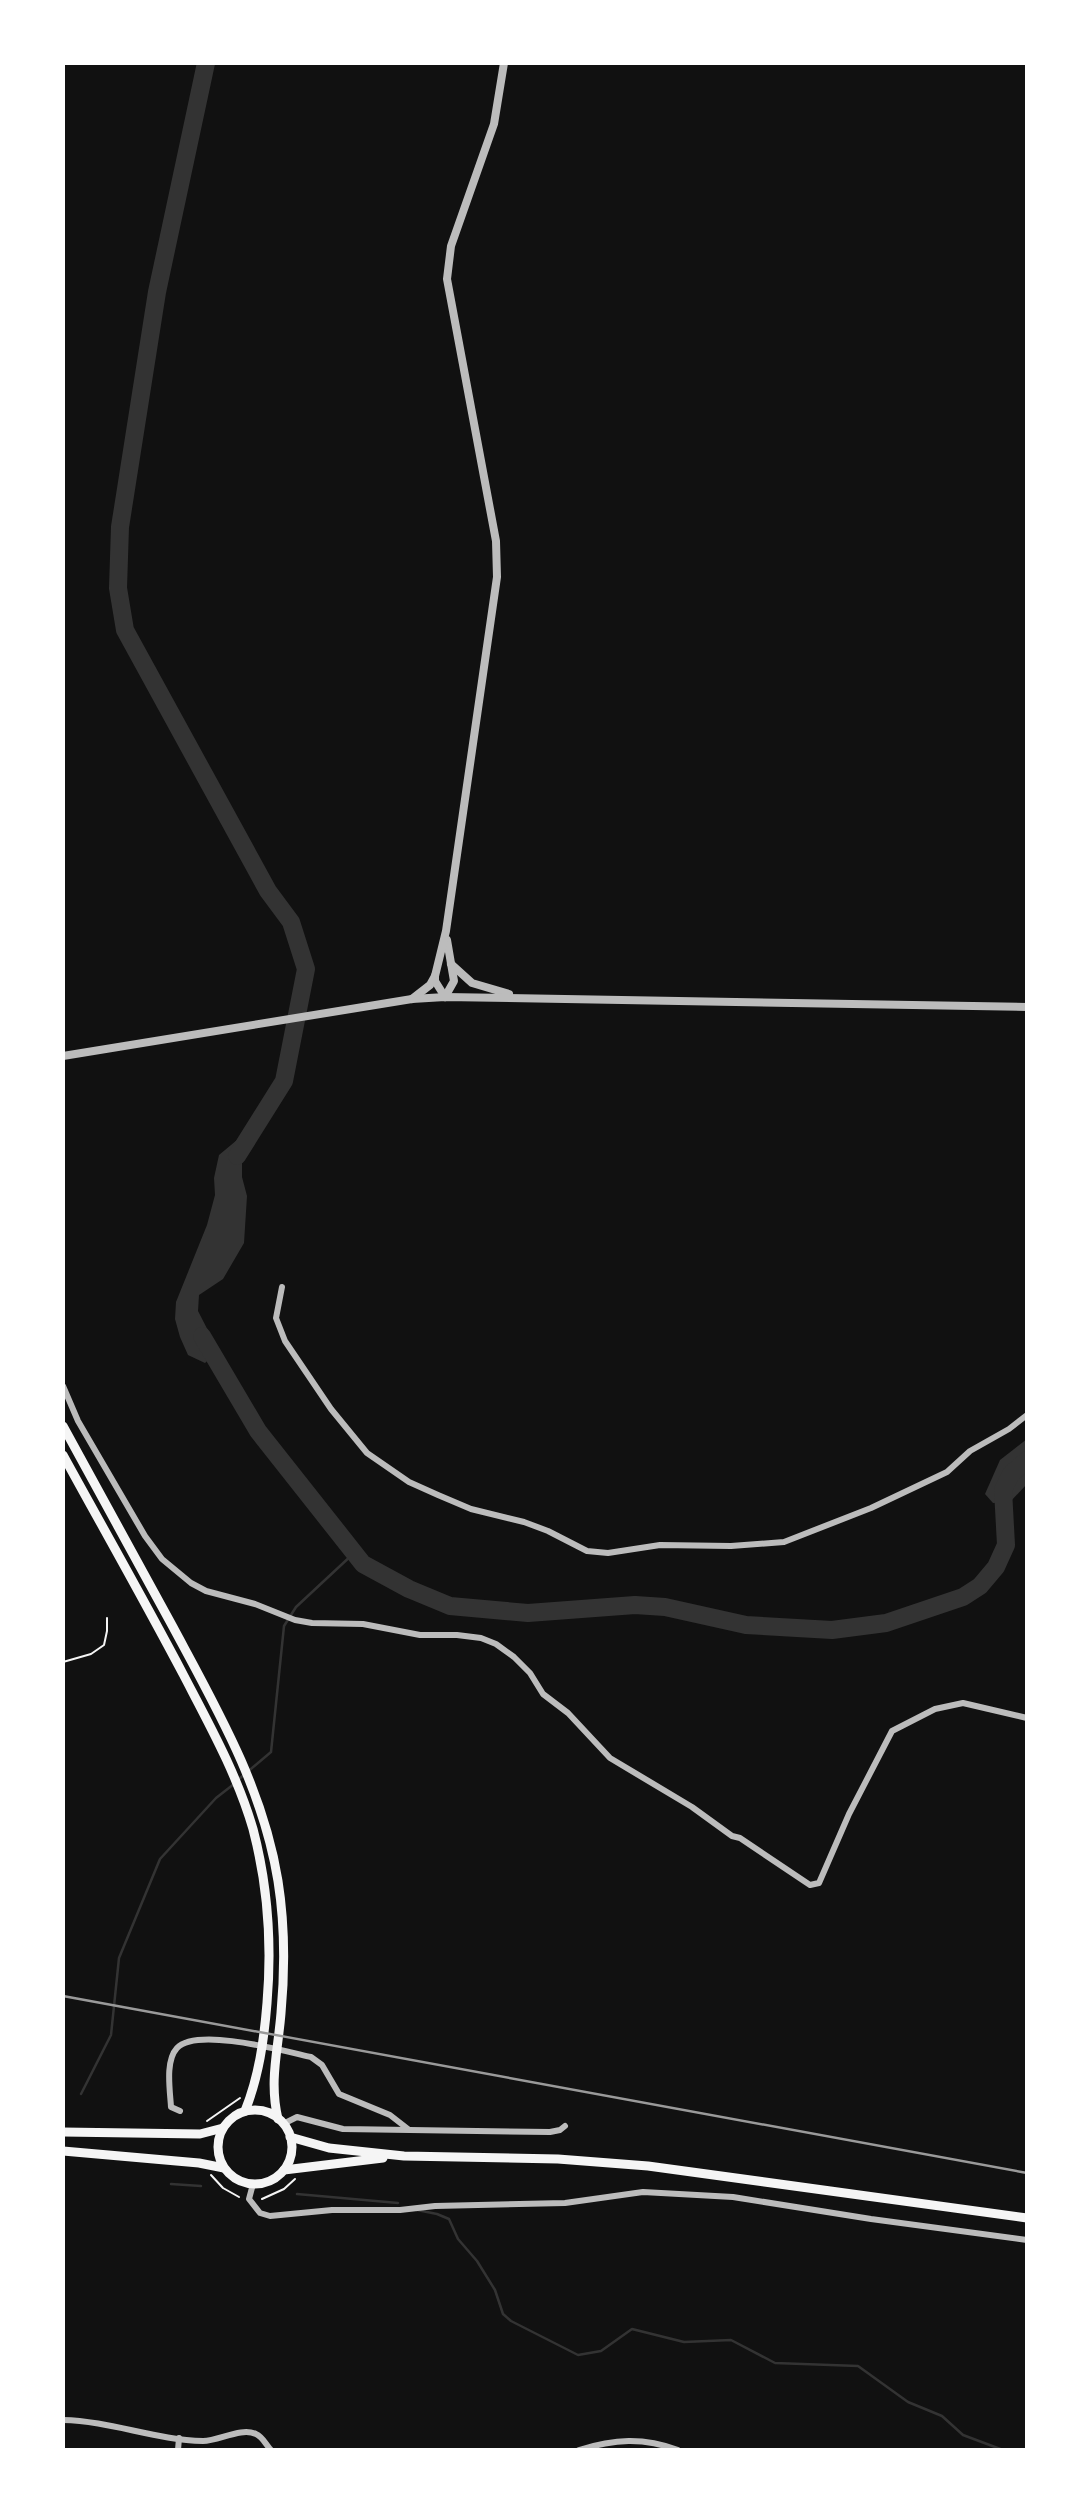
<svg xmlns="http://www.w3.org/2000/svg" width="1090" height="2513" font-family="Ubuntu,sans-serif">
	<style>
		.water { fill: #333 }
		.lines { fill: none; stroke-linecap: round; stroke-linejoin: round }
		.stream { stroke: #333; stroke-width: 2.5 }
		.river { stroke: #333; stroke-width: 18 }
		.path { stroke: #f5f5f5; stroke-width: 2 }
		.minor { stroke: #bcbcbc; stroke-width: 6 }
		.tertiary { stroke: #bcbcbc; stroke-width: 8 }
		.secondary { stroke: #f5f5f5; stroke-width: 9 }
		.rail { stroke: #9a9a9a; stroke-width: 2.5 }
	</style>
	<rect width="100%" height="100%" fill="#111"/>
	<g class="water">
		<path d="M243 1135 251 1142 242 1163V1177L247 1196 244 1243 223 1279 199 1295 198 1311 218 1350 205 1363 188 1355 180 1337 175 1319 176 1302 207 1225 215 1195 214 1178 219 1155Z"/>
		<path d="M1027 1439V1484L1010 1502 993 1503 985 1494 1000 1460Z"/>
	</g>
	<g class="lines">
		<g class="stream">
			<path d="M239 1779 271 1752 284 1626 296 1607 354 1553"/>
			<path d="M81 2094 111 2035 119 1958 160 1859 216 1798 234 1784"/>
			<path d="M171 2184 201 2186"/>
			<path d="M297 2194 398 2203"/>
			<path d="M417 2210 437 2214 449 2219 458 2239 477 2261 495 2290 503 2314 511 2321 578 2355 601 2351 632 2329 684 2342 731 2340 775 2363 858 2366 908 2402 942 2416 963 2435 1003 2450"/>
		</g>
		<g class="river">
			<path d="M206 63 157 292 120 527 118 588 125 630 268 891 291 922 306 969 284 1081 237 1156"/>
			<path d="M202 1336 258 1431 363 1564 409 1589 450 1606 528 1613 635 1605 665 1607 746 1625 832 1630 886 1623 963 1597 980 1586 996 1567 1006 1545 1003 1490 1011 1474 1027 1460"/>
		</g>
		<g class="path">
			<path d="M63 1662 91 1654 104 1645 107 1631V1618"/>
			<path d="M207 2121 240 2098"/>
			<path d="M211 2175 223 2188 239 2197"/>
			<path d="M262 2199 284 2189 295 2179"/>
		</g>
		<g class="minor">
			<path d="M282 1287 276 1318 285 1341 331 1409 367 1453 409 1482 438 1495 471 1509 524 1522 548 1531 587 1551 608 1553 660 1545 731 1546 784 1542 871 1508 947 1472 970 1451 1009 1429 1027 1415"/>
			<path d="M63 1386 78 1421 145 1536 162 1559 191 1583 206 1591 255 1604 295 1620 312 1623 363 1624 420 1635H457L481 1638 496 1644 514 1657 530 1673 543 1694 568 1713 610 1758 692 1807 732 1836 740 1838 810 1885 819 1883 849 1814 892 1731 935 1709 963 1703 1027 1718"/>
			<path d="M180 2111 171 2107C170 2090 165 2061 177 2048 197 2027 284 2051 311 2057L322 2065 339 2094 390 2115 408 2129"/>
			<path d="M283 2124 297 2117 343 2129 550 2132 560 2130 565 2126"/>
			<path d="M253 2184 249 2199 260 2213 270 2216 332 2210H400L435 2206 565 2203 643 2192 733 2197 871 2219 1027 2240"/>
			<path d="M63 2420C110 2421 156 2440 203 2441 219 2441 241 2427 256 2434 263 2437 266 2445 271 2450"/>
			<path d="M178 2450 179 2438"/>
			<path d="M579 2450C614 2439 643 2437 678 2450"/>
		</g>
		<g class="tertiary">
			<path d="M451 964 472 983 509 994"/>
			<path d="M435 976V981L445 997"/>
			<path d="M445 997 454 981 447 940"/>
			<path d="M412 999 430 985 435 976 446 931 497 577 496 541 447 279 451 246 494 124 504 63"/>
			<path d="M63 1056 412 999 445 997 1027 1007"/>
		</g>
		<g class="secondary">
			<path d="M63 1426C100 1493 136 1560 173 1627 217 1709 263 1788 278 1881 285 1925 285 1969 281 2013 278 2051 269 2081 278 2119"/>
			<path d="M63 1455C103 1528 144 1600 183 1674 209 1724 237 1774 253 1829 268 1886 272 1944 267 2003 264 2040 259 2076 245 2111"/>
			<circle cx="255" cy="2147" r="37"/>
			<path d="M63 2132 200 2134 223 2128"/>
			<path d="M290 2137 329 2148 404 2156 558 2159 648 2166 1027 2218"/>
			<path d="M63 2151 199 2163 224 2168"/>
			<path d="M284 2170 383 2158"/>
		</g>
		<path class="rail" d="M63 1996 1027 2173"/>
	</g>
	<rect width="1090" height="2513" fill="none" stroke="#ffffff" stroke-width="130"/>
</svg>
